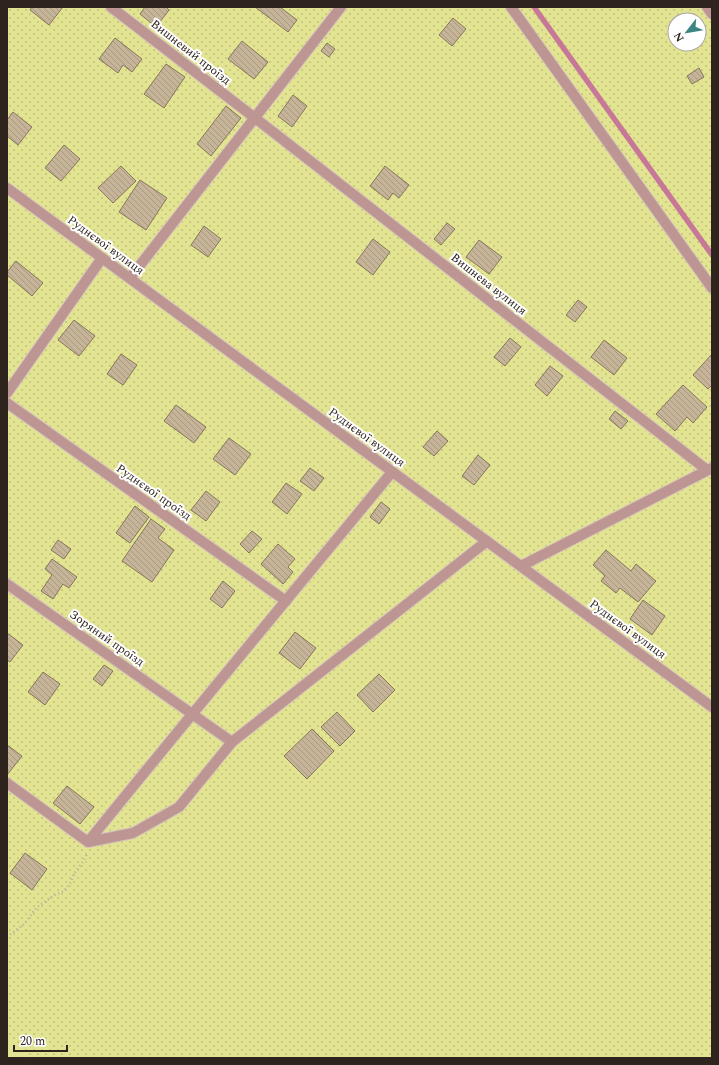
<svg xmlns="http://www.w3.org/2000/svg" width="719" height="1065" font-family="Spectral,serif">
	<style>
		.grass { fill: #e2e492 }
		.garden { fill: url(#garden-dots); fill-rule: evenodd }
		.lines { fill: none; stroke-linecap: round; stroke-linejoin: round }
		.stream { stroke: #c77898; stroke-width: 5.5 }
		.building { fill: url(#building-back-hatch); stroke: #85765b }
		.service-casing { stroke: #d6c4ba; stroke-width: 12 }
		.minor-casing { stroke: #d6c4ba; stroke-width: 12 }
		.path { stroke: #bcaaa1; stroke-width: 2.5; stroke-dasharray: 1 3; stroke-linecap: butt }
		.service { stroke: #bd9693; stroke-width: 10 }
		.minor { stroke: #bd9693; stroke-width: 10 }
		.labels { text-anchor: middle; stroke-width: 4; stroke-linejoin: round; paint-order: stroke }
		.street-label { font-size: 12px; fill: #2f231d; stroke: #fff }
	</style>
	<defs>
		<pattern id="garden-dots" width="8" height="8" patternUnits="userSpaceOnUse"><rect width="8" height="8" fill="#e2e492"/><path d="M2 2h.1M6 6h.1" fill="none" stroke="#c2c37d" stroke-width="1.8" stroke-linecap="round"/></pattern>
		<pattern id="building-back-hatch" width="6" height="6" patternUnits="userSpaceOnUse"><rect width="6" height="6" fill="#c5b498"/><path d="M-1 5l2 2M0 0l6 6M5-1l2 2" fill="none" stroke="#aa9a83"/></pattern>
	</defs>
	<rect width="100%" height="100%" fill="#fbe7dc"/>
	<path class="grass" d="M7 1033 33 1058H7Z"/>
	<path class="garden" d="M7 7H712V1058H33L7 1033ZM675 20H699V44H675Z"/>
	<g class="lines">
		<path class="stream" d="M534 7 712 255"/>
	</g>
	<g class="building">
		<path d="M32 7H63L49 25 30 10Z"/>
		<path d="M145 7H166L169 10 156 27 140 14Z"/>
		<path d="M255 7H280L297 20 288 32Z"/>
		<path d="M453 18 466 29 452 46 439 35Z"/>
		<path d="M115 38 142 59 132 72 123 65 118 73 99 59Z"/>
		<path d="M242 41 268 62 254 79 228 59Z"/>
		<path d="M327 43 335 49 329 57 321 51Z"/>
		<path d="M166 64 185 77 164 108 144 94Z"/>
		<path d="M699 68 704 77 692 84 687 76Z"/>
		<path d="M293 95 307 106 292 127 278 116Z"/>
		<path d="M226 106 241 118 211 156 197 144Z"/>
		<path d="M13 112 32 127 18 145 7 136V120Z"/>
		<path d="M64 145 80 159 61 181 45 168Z"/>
		<path d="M121 166 136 181 113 203 98 188Z"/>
		<path d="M385 166 409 185 399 198 393 193 388 200 370 186Z"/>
		<path d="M140 180 167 198 146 230 119 212Z"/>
		<path d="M447 223 455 229 441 245 434 239Z"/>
		<path d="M204 226 221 239 208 257 191 245Z"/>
		<path d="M373 239 390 252 373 275 356 262Z"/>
		<path d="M479 240 502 257 489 274 466 257Z"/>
		<path d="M16 261 43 283 32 296 7 275V272Z"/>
		<path d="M578 300 587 307 575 322 566 315Z"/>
		<path d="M74 320 95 336 79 356 58 340Z"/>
		<path d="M510 338 521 347 505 366 494 357Z"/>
		<path d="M604 340 627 358 614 375 591 357Z"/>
		<path d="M121 354 137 365 123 385 107 374Z"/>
		<path d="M712 354V385L708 389 693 375Z"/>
		<path d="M550 366 563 376 547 396 535 385Z"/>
		<path d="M683 385 707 407 693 423 687 417 675 431 656 414Z"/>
		<path d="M176 405 206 427 194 443 164 421Z"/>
		<path d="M615 411 628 421 621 429 609 419Z"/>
		<path d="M437 431 448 441 434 456 423 447Z"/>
		<path d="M229 438 251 454 235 475 213 459Z"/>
		<path d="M478 455 490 465 474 485 462 476Z"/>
		<path d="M310 468 324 478 314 491 300 481Z"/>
		<path d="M286 483 302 494 287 514 272 502Z"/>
		<path d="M206 491 220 502 206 521 191 510Z"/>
		<path d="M381 502 390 509 379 524 370 517Z"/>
		<path d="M135 506 149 517 130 543 116 533Z"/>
		<path d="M151 519 165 529 158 538 174 550 152 582 122 561Z"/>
		<path d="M252 531 262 539 249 553 240 544Z"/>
		<path d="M58 540 71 549 64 559 51 550Z"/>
		<path d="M278 544 295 559 288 567 293 572 283 584 261 564Z"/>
		<path d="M606 550 631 571 636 564 656 581 638 602 620 588 616 593 601 581 605 576 593 565Z"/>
		<path d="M52 559 77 577 69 588 63 584 53 599 41 591 52 575 45 569Z"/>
		<path d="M223 581 235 591 222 608 210 599Z"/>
		<path d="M643 600 665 616 652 635 630 619Z"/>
		<path d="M295 632 316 648 300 669 279 653Z"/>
		<path d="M7 633 23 645 10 662 7 660Z"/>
		<path d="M104 665 113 671 102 686 93 679Z"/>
		<path d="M43 672 60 684 45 705 28 692Z"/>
		<path d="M379 674 395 690 373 712 357 695Z"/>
		<path d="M337 712 355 731 340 746 321 727Z"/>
		<path d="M312 729 334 751 307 779 284 756Z"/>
		<path d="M7 745 22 756 7 775Z"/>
		<path d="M67 786 94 807 80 824 53 803Z"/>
		<path d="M25 853 47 869 32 890 10 873Z"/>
	</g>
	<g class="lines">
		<defs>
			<g id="service">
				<path d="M511 7 712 288"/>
				<path d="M707 7 712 14"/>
				<path d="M521 566 712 468"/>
			</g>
			<g id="minor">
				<path d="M111 7 255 118 707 470"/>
				<path d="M7 188 712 707"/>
				<path d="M130 278 341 7"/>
				<path d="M7 393 102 258"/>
				<path d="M7 403 286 601"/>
				<path d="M7 584 232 742"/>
				<path d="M7 783 88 842 133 833 179 807 232 742 487 541"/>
				<path d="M88 842C188 718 291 595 392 472"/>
			</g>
		</defs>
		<use href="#service" class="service-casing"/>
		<use href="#minor" class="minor-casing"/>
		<path class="path" d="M7 937 24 924 37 907 55 895 64 891 71 882 74 874 84 860 87 854"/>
		<use href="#service" class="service"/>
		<use href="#minor" class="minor"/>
	</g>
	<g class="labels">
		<g class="street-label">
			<text transform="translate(191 52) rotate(38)" y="4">Вишневий проїзд</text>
			<text transform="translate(106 245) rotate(36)" y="4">Руднєвої вулиця</text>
			<text transform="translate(489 284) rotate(38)" y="4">Вишнева вулиця</text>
			<text transform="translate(367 437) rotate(36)" y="4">Руднєвої вулиця</text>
			<text transform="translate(154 492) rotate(35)" y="4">Руднєвої проїзд</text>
			<text transform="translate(628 629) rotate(36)" y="4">Руднєвої вулиця</text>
			<text transform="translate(107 638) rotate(35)" y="4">Зоряний проїзд</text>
		</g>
	</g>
	<rect width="719" height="1065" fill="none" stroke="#2f231d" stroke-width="16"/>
	<g transform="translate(687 32) rotate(239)"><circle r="19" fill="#ffffff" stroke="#aca7a5"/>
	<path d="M0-3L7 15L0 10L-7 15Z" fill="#3c8485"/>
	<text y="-6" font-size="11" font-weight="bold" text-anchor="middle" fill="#2f231d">N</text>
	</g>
	<path d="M14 1045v6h53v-6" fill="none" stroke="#2f231d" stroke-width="2"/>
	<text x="20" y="1045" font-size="12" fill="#2f231d" stroke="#ffffff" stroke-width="3" paint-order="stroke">20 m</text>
</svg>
